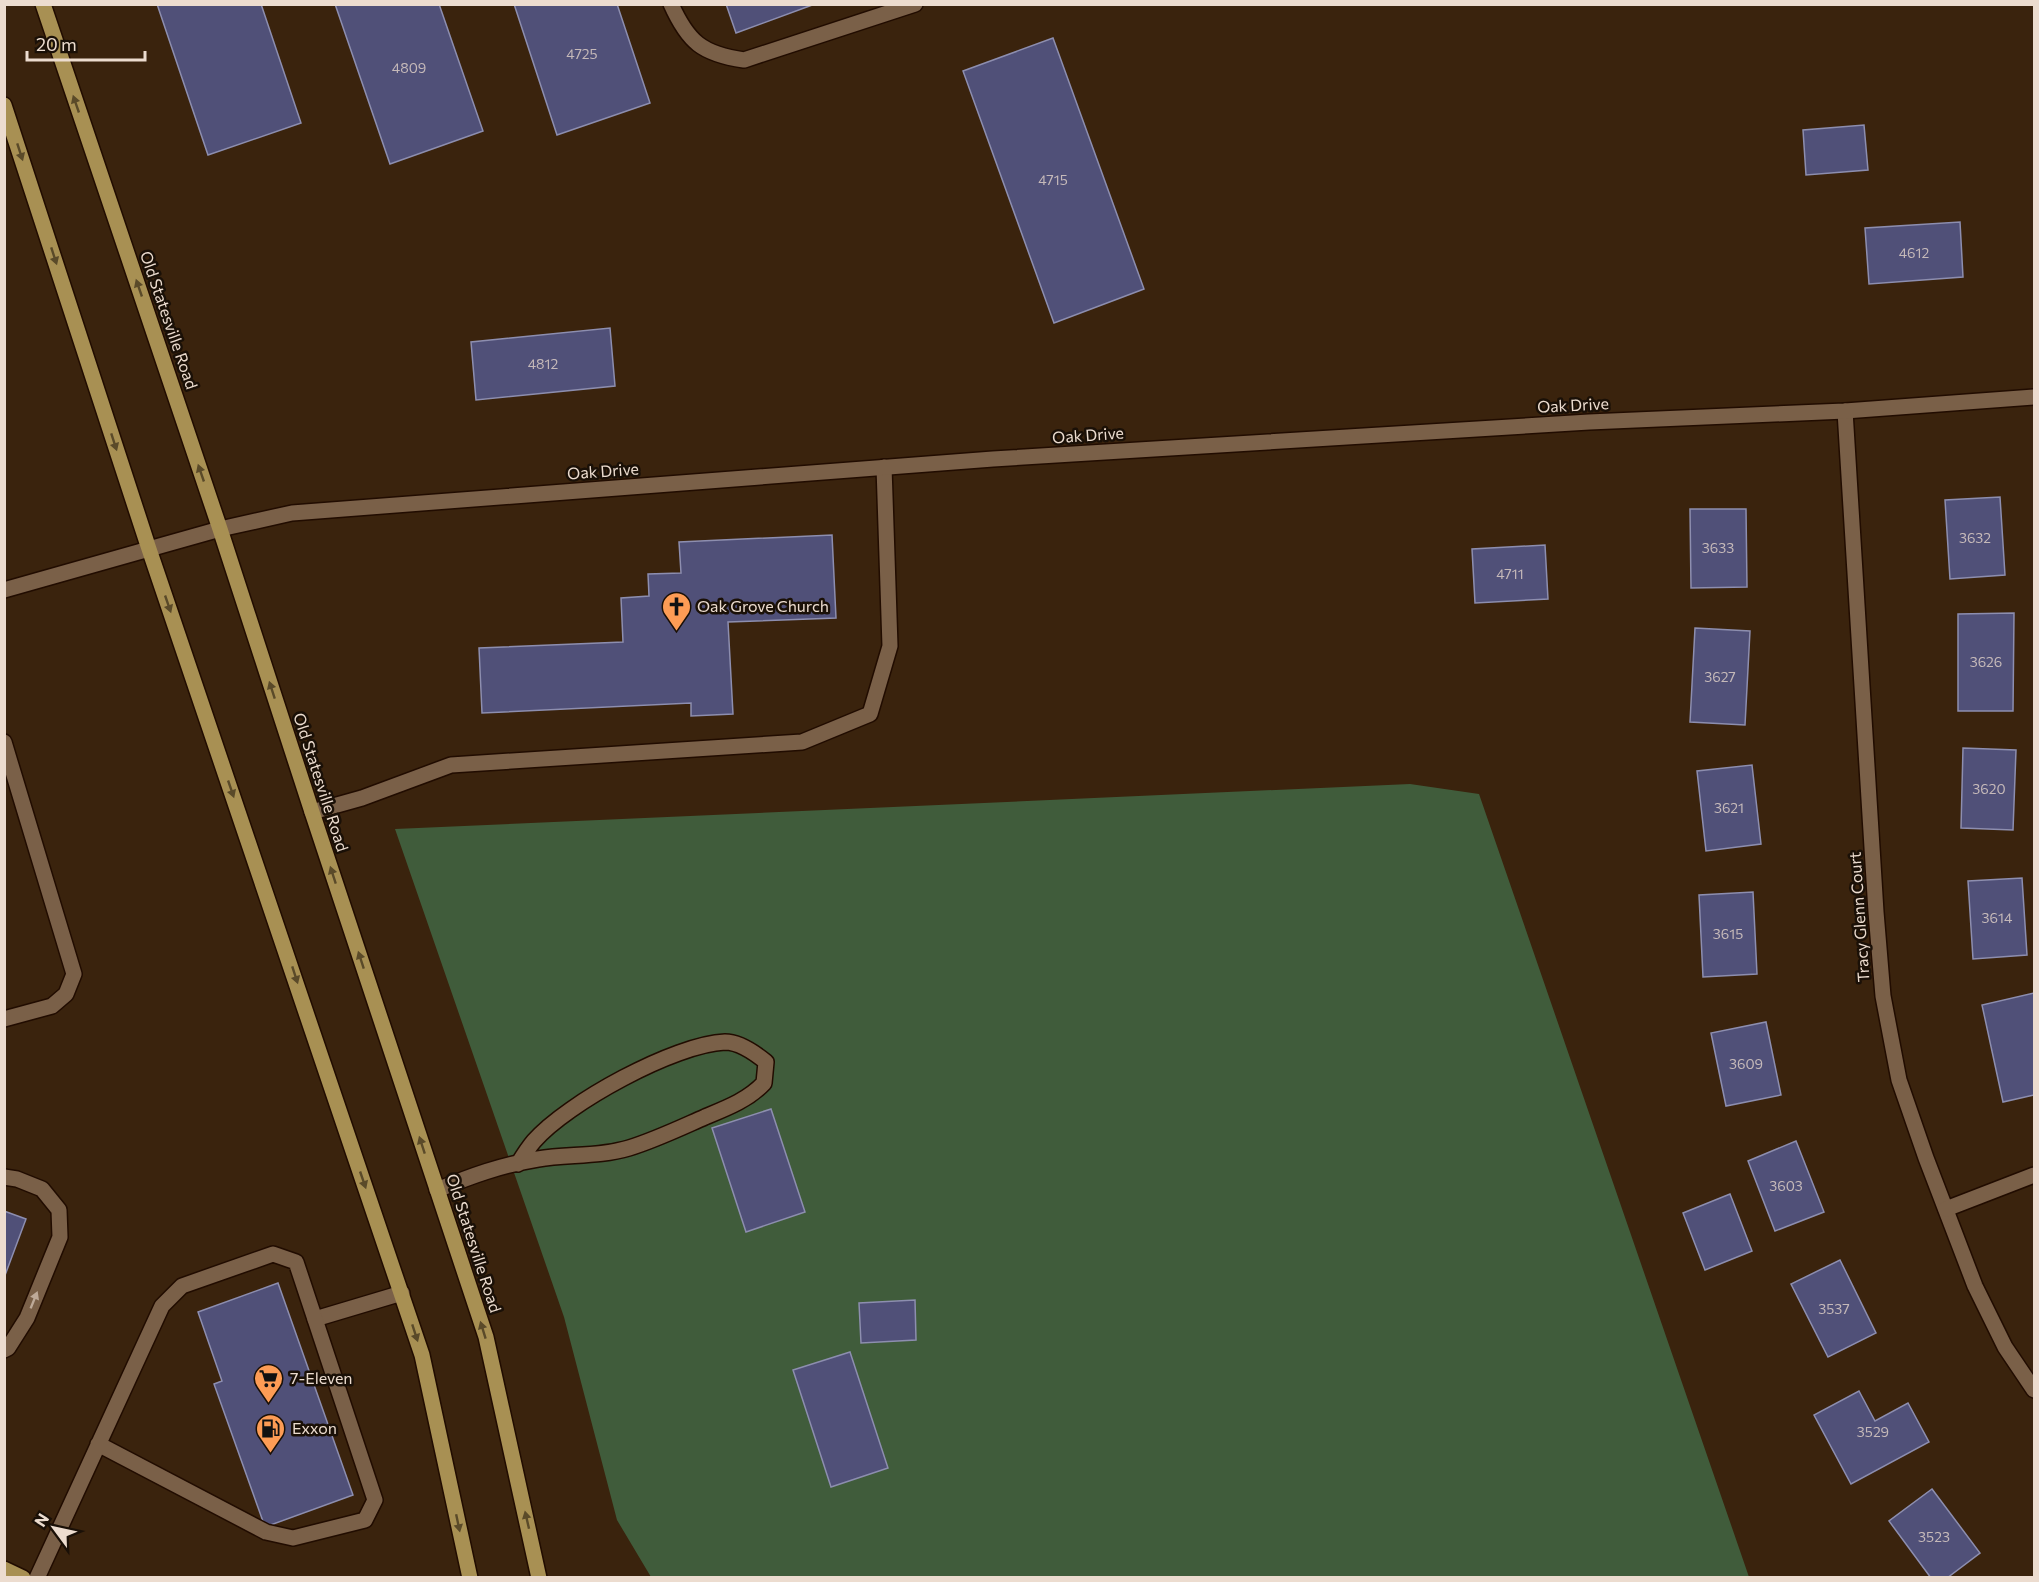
<svg xmlns="http://www.w3.org/2000/svg" width="2039" height="1582" font-family="Commissioner,sans-serif">
	<style>
		.green { fill: #405c3b }
		.building { fill: #505078; stroke: #8d8eaf; stroke-width: 1.5 }
		.lines { fill: none; stroke-linecap: round; stroke-linejoin: round }
		.lane-casing { stroke: #210c00; stroke-width: 18 }
		.street-casing { stroke: #210c00; stroke-width: 18 }
		.primary-casing { stroke: #210c00; stroke-width: 18 }
		.lane { stroke: #7a6048; stroke-width: 15 }
		.street { stroke: #7a6048; stroke-width: 15 }
		.primary { stroke: #a89053; stroke-width: 15 }
		.oneway { fill: #5a4a29 }
		.oneway2 { fill: #beaa99 }
		.labels { text-anchor: middle; stroke-width: 5; stroke-linejoin: round; paint-order: stroke }
		.number-label { font-size: 14px; fill: #c5b9b9 }
		.street-label { font-size: 16px; fill: #ecdccf; stroke: #1a1007 }
		.poi-label { font-size: 16px; fill: #ecdccf; stroke: #1a1007; text-anchor: start }
	</style>
	<rect width="100%" height="100%" fill="#3a230d"/>
	<path class="green" d="M1410 784 1479 794 1749 1577H651L617 1520 564 1317 395 829Z"/>
	<g class="building">
		<path d="M157 4H261L301 123 208 155Z"/>
		<path d="M335 4H439L483 131 390 164Z"/>
		<path d="M514 4H617L650 103 557 135Z"/>
		<path d="M726 4H815L736 33Z"/>
		<path d="M1053 38 1144 289 1054 323 963 71Z"/>
		<path d="M1864 125 1868 170 1806 175 1803 130Z"/>
		<path d="M1960 222 1963 277 1869 284 1865 228Z"/>
		<path d="M610 328 615 386 476 400 471 342Z"/>
		<path d="M2000 497 2005 575 1950 579 1945 500Z"/>
		<path d="M1690 509H1746L1747 587 1691 588Z"/>
		<path d="M832 535 836 618 728 622 733 714 691 716V703L482 713 479 648 623 642 621 598 649 596 648 574 681 573 679 542Z"/>
		<path d="M1545 545 1548 599 1475 603 1472 549Z"/>
		<path d="M2014 613 2013 711H1958V614Z"/>
		<path d="M1695 628 1750 631 1745 725 1690 722Z"/>
		<path d="M1963 748 2016 750 2013 830 1961 828Z"/>
		<path d="M1752 765 1761 844 1706 851 1697 771Z"/>
		<path d="M2022 878 2027 955 1973 959 1968 881Z"/>
		<path d="M1753 892 1757 974 1703 977 1699 895Z"/>
		<path d="M2034 993V1095L2003 1102 1982 1005Z"/>
		<path d="M1766 1022 1781 1095 1726 1106 1711 1033Z"/>
		<path d="M771 1109 805 1212 746 1232 712 1128Z"/>
		<path d="M1796 1141 1824 1212 1775 1231 1748 1161Z"/>
		<path d="M1730 1194 1752 1251 1705 1270 1683 1213Z"/>
		<path d="M4 1211 26 1219 4 1278Z"/>
		<path d="M1840 1260 1876 1333 1828 1357 1791 1284Z"/>
		<path d="M278 1283 353 1495 265 1527 214 1384 222 1381 198 1312Z"/>
		<path d="M915 1300 916 1340 861 1343 859 1303Z"/>
		<path d="M850 1352 888 1468 831 1487 793 1370Z"/>
		<path d="M1859 1391 1875 1421 1908 1403 1929 1442 1851 1484 1814 1415Z"/>
		<path d="M1932 1489 1980 1553 1947 1578H1931L1889 1521Z"/>
	</g>
	<g class="lines">
		<defs>
			<g id="lane">
				<path d="M4 590 149 549"/>
				<path d="M4 742 74 974 66 994 52 1006 4 1019"/>
				<path d="M312 812 362 798 451 765 802 742 870 714 890 646 884 467"/>
				<path d="M4 1177 17 1179 42 1189 59 1210 60 1237 27 1318 8 1348 4 1350"/>
				<path d="M437 1190C471 1176 501 1165 538 1159 568 1154 599 1157 629 1148 655 1140 680 1128 705 1117 727 1108 748 1100 764 1083L766 1062C755 1053 740 1042 725 1042 675 1044 567 1103 534 1141 528 1148 523 1156 518 1164"/>
				<path d="M315 1319 402 1293"/>
				<path d="M37 1578 162 1306 182 1286 273 1254 296 1262 375 1500 365 1520 293 1538 266 1532 98 1444"/>
			</g>
			<g id="street">
				<path d="M671 4C688 42 702 54 744 60L915 4"/>
				<path d="M1845 411 1876 912 1883 996 1899 1080 1926 1158 1975 1286 2005 1347 2034 1390"/>
				<path d="M149 549 220 529 292 513 993 459 1589 422 1845 411 2034 397"/>
				<path d="M1946 1209 2034 1175"/>
			</g>
			<g id="primary">
				<path d="M43 4 220 529 312 812 486 1337 539 1578"/>
				<path d="M4 105 149 549 422 1355 470 1578"/>
				<path d="M4 1569 23 1578"/>
			</g>
		</defs>
		<use href="#lane" class="lane-casing"/>
		<use href="#street" class="street-casing"/>
		<use href="#primary" class="primary-casing"/>
		<use href="#lane" class="lane"/>
		<use href="#street" class="street"/>
		<use href="#primary" class="primary"/>
	</g>
	<defs><path id="oneway-solid" d="M-6-.8H1V-3.2L6.5 0L1 3.2V.8H-6Z" transform="scale(1.5)"/></defs>
	<g class="oneway">
		<use href="#oneway-solid" transform="translate(76 104) rotate(-109)"/>
		<use href="#oneway-solid" transform="translate(20 152) rotate(72)"/>
		<use href="#oneway-solid" transform="translate(54 256) rotate(72)"/>
		<use href="#oneway-solid" transform="translate(139 288) rotate(-109)"/>
		<use href="#oneway-solid" transform="translate(114 442) rotate(72)"/>
		<use href="#oneway-solid" transform="translate(201 473) rotate(-109)"/>
		<use href="#oneway-solid" transform="translate(168 604) rotate(71)"/>
		<use href="#oneway-solid" transform="translate(272 690) rotate(-108)"/>
		<use href="#oneway-solid" transform="translate(231 789) rotate(71)"/>
		<use href="#oneway-solid" transform="translate(333 875) rotate(-108)"/>
		<use href="#oneway-solid" transform="translate(361 960) rotate(-108)"/>
		<use href="#oneway-solid" transform="translate(295 975) rotate(72)"/>
		<use href="#oneway-solid" transform="translate(422 1145) rotate(-108)"/>
		<use href="#oneway-solid" transform="translate(363 1180) rotate(71)"/>
		<use href="#oneway-solid" transform="translate(483 1330) rotate(-107)"/>
		<use href="#oneway-solid" transform="translate(415 1333) rotate(72)"/>
		<use href="#oneway-solid" transform="translate(527 1520) rotate(-103)"/>
		<use href="#oneway-solid" transform="translate(458 1523) rotate(78)"/>
	</g>
	<use class="oneway2" href="#oneway-solid" transform="translate(34 1300) rotate(-68)"/>
	<defs>
		<symbol id="church-pin" viewBox="-11 -11 22 30"><path d="M0 17L-7.5 6A9.5 9.5 0 1 1 7.5 6Z" fill="#fd9c55" stroke="#1a1007"/><path d="M-1.2-6h2.4v3.5h3.3v2.4h-3.3V6h-2.4V-.1h-3.3v-2.4h3.3Z" fill="#111"/></symbol>
		<symbol id="supermarket-pin" viewBox="-11 -11 22 30"><path d="M0 17L-7.5 6A9.5 9.5 0 1 1 7.5 6Z" fill="#fd9c55" stroke="#1a1007"/><path d="M-6-5.5h2.5l.6 2H6L4.5 2H-2.5L-4.4-4H-6ZM-1.5 3.2a1.3 1.3 0 1 0 .1 0ZM3 3.2a1.3 1.3 0 1 0 .1 0Z" fill="#111"/></symbol>
		<symbol id="fuel-pin" viewBox="-11 -11 22 30"><path d="M0 17L-7.5 6A9.5 9.5 0 1 1 7.5 6Z" fill="#fd9c55" stroke="#1a1007"/><path d="M-5.5-6h7V0h2V4h1.3V-2.5L3-4.5l.8-.8L6-3V5H2.5V1h-1V6h-7ZM-4.2-4.7v3.2H.2V-4.7Z" fill="#111"/></symbol>
	</defs>
	<g fill-rule="evenodd">
		<use href="#church-pin" x="660" y="590" width="33" height="45"/>
		<use href="#supermarket-pin" x="252" y="1362" width="33" height="45"/>
		<use href="#fuel-pin" x="254" y="1412" width="33" height="45"/>
	</g>
	<g class="labels">
		<g class="number-label">
			<text x="582" y="59">4725</text>
			<text x="409" y="73">4809</text>
			<text x="1053" y="185">4715</text>
			<text x="1914" y="258">4612</text>
			<text x="543" y="369">4812</text>
			<text x="1975" y="543">3632</text>
			<text x="1718" y="553">3633</text>
			<text x="1510" y="579">4711</text>
			<text x="1986" y="667">3626</text>
			<text x="1720" y="682">3627</text>
			<text x="1989" y="794">3620</text>
			<text x="1729" y="813">3621</text>
			<text x="1997" y="923">3614</text>
			<text x="1728" y="939">3615</text>
			<text x="1746" y="1069">3609</text>
			<text x="1786" y="1191">3603</text>
			<text x="1834" y="1314">3537</text>
			<text x="1873" y="1437">3529</text>
			<text x="1934" y="1542">3523</text>
		</g>
		<g class="street-label">
			<text transform="translate(169 320) rotate(71)" y="6">Old Statesville Road</text>
			<text transform="translate(1573 405) rotate(-3)" y="6">Oak Drive</text>
			<text transform="translate(1088 435) rotate(-4)" y="6">Oak Drive</text>
			<text transform="translate(603 471) rotate(-4)" y="6">Oak Drive</text>
			<text transform="translate(321 782) rotate(72)" y="6">Old Statesville Road</text>
			<text transform="translate(1859 917) rotate(-94)" y="6">Tracy Glenn Court</text>
			<text transform="translate(474 1243) rotate(72)" y="6">Old Statesville Road</text>
		</g>
		<g class="poi-label">
			<text x="697" y="612">Oak Grove Church</text>
			<text x="290" y="1384">7-Eleven</text>
			<text x="292" y="1434">Exxon</text>
		</g>
	</g>
	<rect width="2039" height="1582" fill="none" stroke="#ecdccf" stroke-width="12"/>
	<g transform="translate(54 1528) rotate(303)" stroke="#1a1007" stroke-width="4.5" paint-order="stroke">
	<path d="M0-4.5L10 22L0 15L-10 22Z" fill="#ecdccf"/>
	<text y="-9" font-size="16" font-weight="bold" text-anchor="middle" fill="#ecdccf">N</text>
	</g>
	<path d="M27 51v9h118v-9" fill="none" stroke="#ecdccf" stroke-width="3"/>
	<text x="36" y="51" font-size="18" fill="#ecdccf" stroke="#1a1007" stroke-width="4.5" paint-order="stroke">20 m</text>
</svg>
